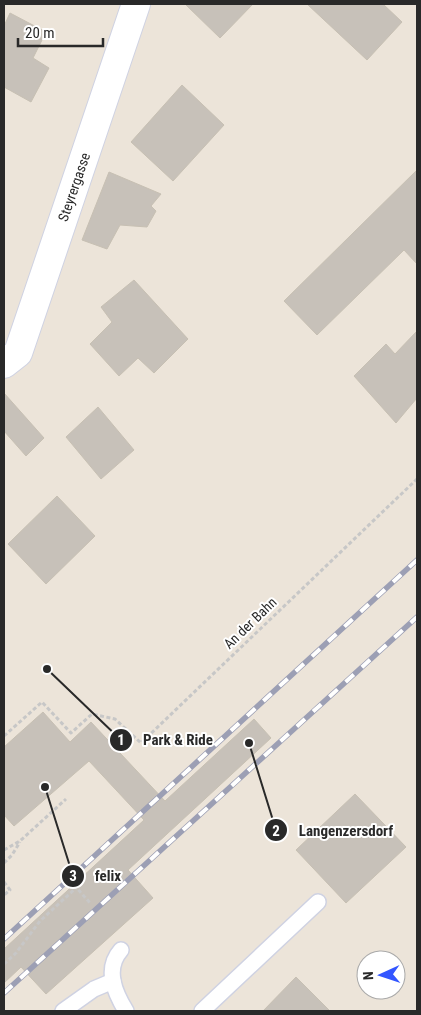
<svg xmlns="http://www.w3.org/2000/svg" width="421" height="1015" font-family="'Roboto Condensed',sans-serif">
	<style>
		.building { fill: #c7c1b9; stroke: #c7c0b3 }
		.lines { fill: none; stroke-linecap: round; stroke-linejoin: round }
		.service-casing { stroke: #cfd2e2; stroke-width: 18 }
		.minor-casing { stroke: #cfd2e2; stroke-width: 30 }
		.path { stroke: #c7c7c7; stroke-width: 3; stroke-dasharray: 4 2.5; stroke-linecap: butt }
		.service { stroke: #fff; stroke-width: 15 }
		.minor { stroke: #fff; stroke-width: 28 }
		.rail-casing { stroke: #9c9fb4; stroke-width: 5.5 }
		.rail { stroke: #fff; stroke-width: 4; stroke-dasharray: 11; stroke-linecap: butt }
		.labels { text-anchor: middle; stroke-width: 4; stroke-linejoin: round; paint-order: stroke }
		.street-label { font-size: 14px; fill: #292929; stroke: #fff }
		.leader { fill: none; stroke: #292929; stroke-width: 2 }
		.callout-dot { fill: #292929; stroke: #fff; stroke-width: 2 }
		.mark-label { font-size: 15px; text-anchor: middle; font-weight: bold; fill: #fff }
		.callout-label { font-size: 15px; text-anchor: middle; font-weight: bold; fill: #292929; stroke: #fff; stroke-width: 4; stroke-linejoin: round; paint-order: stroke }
	</style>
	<rect width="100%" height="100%" fill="#ece4d9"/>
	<g class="building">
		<path d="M185 4H253L220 38Z"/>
		<path d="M307 4H383L402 22 367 60Z"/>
		<path d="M10 13 46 32 33 58 49 68 31 102 4 87V26Z"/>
		<path d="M182 85 224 125 173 181 131 142Z"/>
		<path d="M417 170V264L404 250 317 335 284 301Z"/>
		<path d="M109 172 161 194 151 206 156 211 147 227 120 225 107 249 82 240Z"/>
		<path d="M134 280 188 339 154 373 138 358 119 376 90 344 112 322 101 307Z"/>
		<path d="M417 331V398L396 423 354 376 386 344 395 354Z"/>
		<path d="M4 393 44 438 26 456 4 431Z"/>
		<path d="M98 407 134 450 101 479 66 437Z"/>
		<path d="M57 496 95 536 46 584 8 544Z"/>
		<path d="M43 712 70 742 91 722 165 801 254 719 271 738 128 870 153 898 46 994 21 967 4 983V949L144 820 89 761 14 826 4 815V747Z"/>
		<path d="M355 794 406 847 346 903 296 850Z"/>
		<path d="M296 977 330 1011H263Z"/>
	</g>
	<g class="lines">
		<defs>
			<g id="service">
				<path d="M121 950C104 969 115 993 126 1011"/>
				<path d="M63 1011 94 989 113 981"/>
				<path d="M202 1011 318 902"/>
			</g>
			<path id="minor" d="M4 364 18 353 136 4"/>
		</defs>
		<use href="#service" class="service-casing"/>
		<use href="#minor" class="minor-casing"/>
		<g class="path">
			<path d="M4 736 42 702 71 733 92 714 115 719 141 743 417 479"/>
			<path d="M4 850 20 841 66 799"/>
			<path d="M4 863 12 855 20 842"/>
			<path d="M4 882 10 890 4 895"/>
			<path d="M74 885 91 904"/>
			<path d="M4 964 16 953 40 921 76 888"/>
		</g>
		<use href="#service" class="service"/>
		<use href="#minor" class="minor"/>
		<defs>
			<g id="rail">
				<path d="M4 939 417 560"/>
				<path d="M4 993 417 617"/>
			</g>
		</defs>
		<use href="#rail" class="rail-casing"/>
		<use href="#rail" class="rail"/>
	</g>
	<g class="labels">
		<g class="street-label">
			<text transform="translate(74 187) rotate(-71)" y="5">Steyrergasse</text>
			<text transform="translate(250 623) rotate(-44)" y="5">An der Bahn</text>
		</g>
	</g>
	<path class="leader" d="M47 669L121 740M249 743L276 830M45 787L73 876"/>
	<g class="callout-dot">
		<circle cx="47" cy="669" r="5"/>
		<circle cx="249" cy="743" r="5"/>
		<circle cx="45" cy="787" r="5"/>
		<circle cx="121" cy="740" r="12"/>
		<circle cx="276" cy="830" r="12"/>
		<circle cx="73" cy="876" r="12"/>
	</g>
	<g class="mark-label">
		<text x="121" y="745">1</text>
		<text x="276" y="836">2</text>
		<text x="73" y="881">3</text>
	</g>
	<g class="callout-label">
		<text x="178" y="745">Park &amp; Ride</text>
		<text x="346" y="836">Langenzersdorf</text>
		<text x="108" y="881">felix</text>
	</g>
	<rect width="421" height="1015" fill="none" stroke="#292929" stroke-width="10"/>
	<g transform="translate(381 975) rotate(267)"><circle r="24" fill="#ffffff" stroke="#a9a9a9"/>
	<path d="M0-4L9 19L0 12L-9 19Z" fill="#3356ff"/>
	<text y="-8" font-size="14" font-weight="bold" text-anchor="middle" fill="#292929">N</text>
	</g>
	<path d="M18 38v8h85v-8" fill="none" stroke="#292929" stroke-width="2.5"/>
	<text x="25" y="38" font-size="15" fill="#292929" stroke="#ffffff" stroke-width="4" paint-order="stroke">20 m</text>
</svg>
